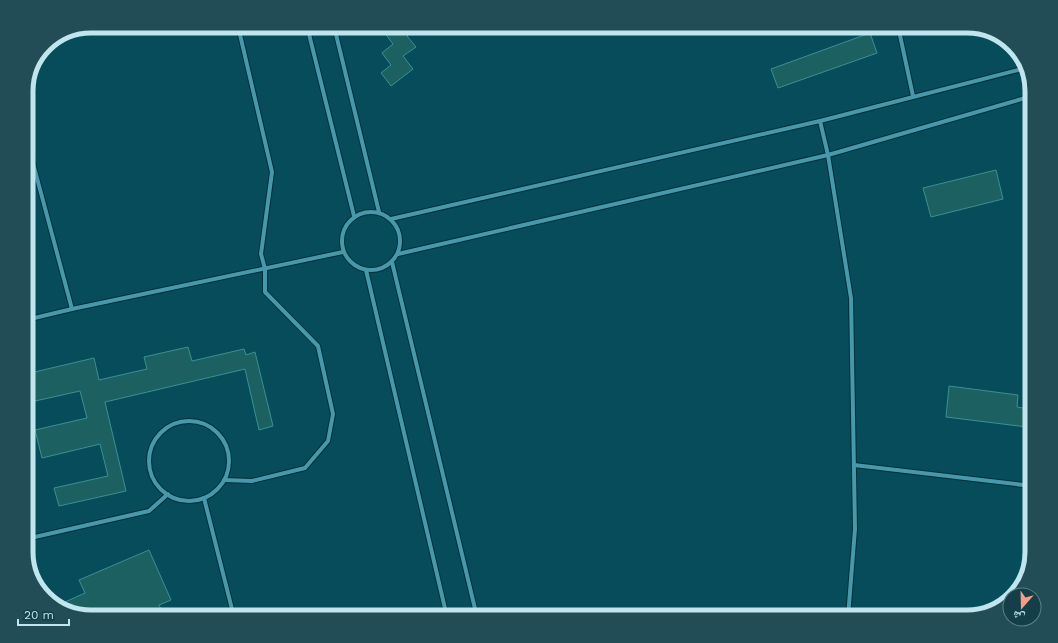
<svg xmlns="http://www.w3.org/2000/svg" width="1058" height="643" font-family="'Work Sans','Noto Naskh Arabic',sans-serif">
	<style>
		.building { fill: #1c6061; stroke: #3a9192 }
		.lines { fill: none; stroke-linecap: round; stroke-linejoin: round }
		.street-casing { stroke: #013039; stroke-width: 6 }
		.street { stroke: #4898ab; stroke-width: 4 }
		.rim { fill: none; stroke: #c0e5ef; stroke-width: 5 }
	</style>
	<rect width="100%" height="100%" fill="#064c5a"/>
	<g class="building">
		<path d="M392 26 418 27 407 36 416 47 403 56 413 69 391 86 381 73 391 65 382 53 393 44 384 32Z"/>
		<path d="M513 26H530L527 33Z"/>
		<path d="M941 26H961L943 32Z"/>
		<path d="M870 33 877 53 778 88 771 69Z"/>
		<path d="M996 170 1003 199 931 217 923 188Z"/>
		<path d="M188 347 192 361 244 349 246 355 255 352 273 426 259 430 245 369 105 402 126 491 59 506 54 488 108 476 100 444 42 458 35 430 87 418 80 391 26 403V374L94 358 99 380 147 369 144 357Z"/>
		<path d="M949 386 1018 395 1017 407 1029 409 1027 427 946 417Z"/>
		<path d="M149 550 171 600 159 605 163 613 155 617H91L69 611 65 602 85 593 79 580Z"/>
	</g>
	<g class="lines">
		<defs>
			<g id="street">
				<path d="M307 26 354 216"/>
				<path d="M334 26 379 212"/>
				<path d="M898 26 913 96"/>
				<path d="M820 121 828 155 851 298 855 529 848 617"/>
				<path d="M26 137 72 309"/>
				<path d="M26 177 36 175"/>
				<circle cx="371" cy="241" r="29"/>
				<path d="M391 219 820 121 1026 68"/>
				<path d="M398 254 828 155 1032 96"/>
				<path d="M392 262 477 617"/>
				<path d="M366 270 447 617"/>
				<path d="M26 320 72 309 343 252"/>
				<circle cx="189" cy="461" r="40"/>
				<path d="M854 465 1032 486"/>
				<path d="M224 480 252 481 305 468 328 441 333 414 318 346 265 292V269L261 254 272 172 238 26"/>
				<path d="M204 498 234 617"/>
				<path d="M26 539 149 511 168 494"/>
				<path d="M26 548 35 585"/>
			</g>
		</defs>
		<use href="#street" class="street-casing"/>
		<use href="#street" class="street"/>
	</g>
	<path d="M0 0H1058V643H0ZM91 33H967A58 58 0 0 1 1025 91V552A58 58 0 0 1 967 610H91A58 58 0 0 1 33 552V91A58 58 0 0 1 91 33Z" fill="#224c56" fill-rule="evenodd"/>
	<path class="rim" d="M91 33H967A58 58 0 0 1 1025 91V552A58 58 0 0 1 967 610H91A58 58 0 0 1 33 552V91A58 58 0 0 1 91 33Z"/>
	<g transform="translate(1022 607) rotate(200)"><circle r="19" fill="#143f49" stroke="#59818b"/>
	<path d="M0-3L7 15L0 10L-7 15Z" fill="#f49e87"/>
	<text y="-6" font-size="11" font-weight="bold" text-anchor="middle" fill="#c0e5ef">ش</text>
	</g>
	<path d="M18 619v6h51v-6" fill="none" stroke="#c0e5ef" stroke-width="2"/>
	<text x="24" y="619" font-size="12" fill="#c0e5ef" stroke="#143f49" stroke-width="3" paint-order="stroke">20 m</text>
</svg>
